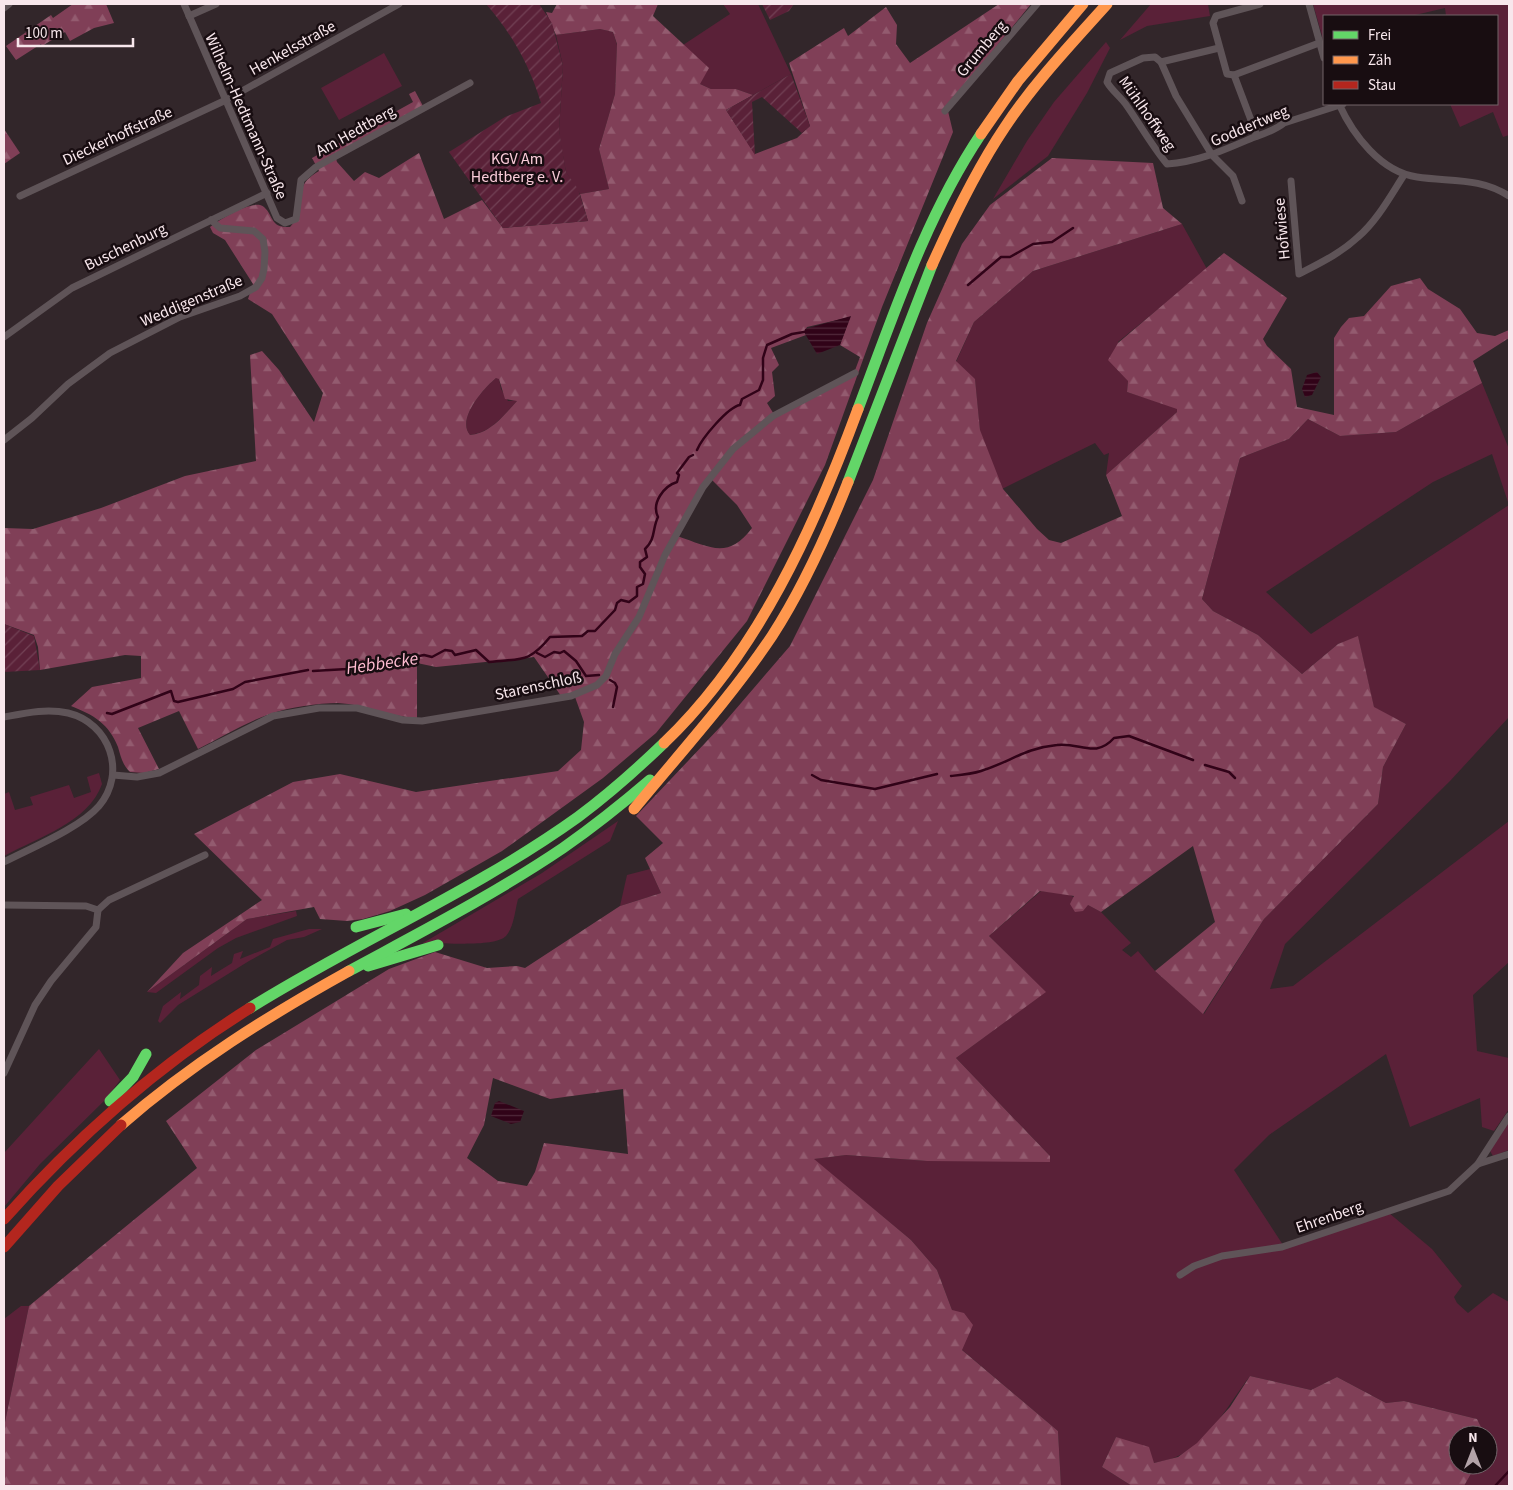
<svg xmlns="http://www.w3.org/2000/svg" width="1513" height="1490" font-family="'Source Sans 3',sans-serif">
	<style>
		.green { fill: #5a2138; fill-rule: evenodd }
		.forest { fill: url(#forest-firs); fill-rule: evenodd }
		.garden { fill: url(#garden-furrows) }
		.water { fill: url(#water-rules) }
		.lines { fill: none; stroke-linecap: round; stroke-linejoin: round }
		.stream { stroke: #310318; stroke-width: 2.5 }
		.street { stroke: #5f5458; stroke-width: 7 }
		.fast { stroke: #63d668; stroke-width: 11 }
		.slow { stroke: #ff974d; stroke-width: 11 }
		.jam { stroke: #b3261e; stroke-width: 11 }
		.labels { text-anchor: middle; stroke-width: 5; stroke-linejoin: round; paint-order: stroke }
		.street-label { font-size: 16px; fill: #f8e7ec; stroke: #180d11 }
		.park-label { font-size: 16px; fill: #f9ccd9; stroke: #180d11 }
		.water-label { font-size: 18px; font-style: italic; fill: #ffbcd1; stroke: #180d11 }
	</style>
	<defs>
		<pattern id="forest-firs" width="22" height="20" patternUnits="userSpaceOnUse" patternTransform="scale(1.25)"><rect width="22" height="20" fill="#803f57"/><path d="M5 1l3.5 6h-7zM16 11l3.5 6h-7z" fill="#935b6f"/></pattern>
		<pattern id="garden-furrows" width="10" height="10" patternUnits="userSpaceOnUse" patternTransform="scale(1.25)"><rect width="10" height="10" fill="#5a2138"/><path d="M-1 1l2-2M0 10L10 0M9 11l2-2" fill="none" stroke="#724155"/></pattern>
		<pattern id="water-rules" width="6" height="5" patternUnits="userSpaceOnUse" patternTransform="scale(1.25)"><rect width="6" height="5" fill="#310318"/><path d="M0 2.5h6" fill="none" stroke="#50283a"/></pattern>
	</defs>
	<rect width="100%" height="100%" fill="#32262a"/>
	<g class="green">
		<path d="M723 4H758L791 74 753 95 736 89H711L700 84 683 45 730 14Z"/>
		<path d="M1151 4H1208L1210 16 1147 26 1120 40Z"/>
		<path d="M1313 4H1509V135L1503 137 1493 112 1460 127 1450 104H1497V16H1446L1445 8 1411 16H1324L1323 39Z"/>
		<path d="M600 29 613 32 617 45 615 94 599 149 609 189 580 194 566 172 561 145 559 130 563 66 556 35Z"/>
		<path d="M1106 42 1110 48 1087 93 1048 156 993 199 1027 141 1054 102Z"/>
		<path d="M384 53 402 86 339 120 321 88Z"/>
		<path d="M1182 224 1207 269 1118 342 1128 381 1127 392 1177 408V412L1106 475 1109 453 1104 455 1095 443 1002 489 980 431 975 380 956 362 974 322 1033 271Z"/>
		<path d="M496 378H499L501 389 508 401 518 400C504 415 491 433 470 435 456 419 484 388 496 378Z"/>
		<path d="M1482 383 1509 449V717L1450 781 1285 944 1270 989 1293 986 1509 821V962L1473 995 1477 1051 1509 1058V1109L1494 1131 1482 1127 1480 1098 1410 1127 1386 1054 1269 1135 1234 1170 1285 1248 1389 1213 1432 1249 1462 1286 1454 1297 1457 1303 1468 1313 1493 1293 1509 1302V1486H1464L1476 1465H1488V1435H1485L1477 1419 1404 1401 1386 1403 1337 1377 1311 1390 1250 1376C1230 1402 1208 1444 1176 1457 1169 1460 1161 1461 1154 1463L1116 1437 1102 1467 1132 1486H1061L1058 1431 961 1349 952 1310 937 1270 911 1240 813 1159 846 1155 927 1161 1050 1156 956 1058 1045 992 989 936 1041 891 1068 894 1101 912 1131 943 1122 950 1131 957 1138 951 1155 971 1204 1014 1264 919 1378 804 1383 767 1406 724 1374 708 1358 637 1338 644 1302 674 1258 635 1213 611 1202 599 1240 458 1289 439 1308 419 1340 436 1396 432ZM1492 454 1509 505 1311 634 1266 592 1433 482Z"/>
		<path d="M99 773 102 784C89 822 37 838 4 856V794L9 792 15 810 33 805 30 797 69 785 74 798 91 792 87 777Z"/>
		<path d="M618 821 610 841 518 899C515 910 514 927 506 936 494 948 441 942 423 943L542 873Z"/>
		<path d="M650 869 661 893 620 906 627 875Z"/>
		<path d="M296 911 297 916 236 938 218 948 156 993 147 992 247 919Z"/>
		<path d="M309 929H322L304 937 287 940 249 961 178 1005 160 1023 158 1021 163 1006 181 992 180 999 199 985 200 976 212 967 211 976 232 963 234 954 243 951 240 959 270 947 273 939Z"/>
		<path d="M99 1049 120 1080 106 1099 40 1164 4 1207V1153Z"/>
		<path d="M1509 1120V1150L1493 1156 1490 1151Z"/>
		<path d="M21 1306H29L4 1427V1319Z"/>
	</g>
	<g class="forest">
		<path d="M73 4H106L114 23 94 28 70 41 65 32 42 46 41 44 16 60 6 46 51 15 53 18Z"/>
		<path d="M557 4H658L653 16 709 68 700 84 711 89H736L753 95 726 110 755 154 797 138 810 126 789 63 844 28 848 36 886 7 897 25 896 44 910 63 999 4H1031L947 107 953 132 882 307 825 465 747 621 656 733 603 778 502 851 425 895 390 911 363 919 347 921 320 919 314 907 247 919 147 992 183 953 262 900 194 834 293 782 340 774 416 792 558 771 581 750 584 722 575 697 561 696 534 657 436 667 417 663V718C390 717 366 704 338 703 318 703 290 707 270 714 246 722 222 737 198 749L179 711 138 728 159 769 144 773 130 772C122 764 121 757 118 747 109 724 94 715 71 706L92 687 141 678V656L125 655 40 670 38 647 34 635 4 624V528L33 529 101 508 185 476 256 461 250 355 262 351 279 370 314 422 323 393 272 314 248 299 253 284 225 240 213 233 210 227C219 220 253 198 264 207 274 216 270 228 290 227L300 215C301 193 298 183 319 171L312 158 413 102 409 94 415 91 423 106 335 155 337 162 354 181 365 172 379 178 419 153 444 219 482 200 503 228 588 221 580 194 609 189 599 149 615 94 617 44 613 32 600 29 556 35 546 12 552 13ZM850 317 840 345 860 357 854 373 775 416 767 403 775 396 772 372 779 365 771 348 806 335 804 332 807 327ZM496 378 499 379 505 399 517 401C504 415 491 433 470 435 456 419 484 388 496 378ZM710 478 737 505 752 528C728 560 710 547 677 536Z"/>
		<path d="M4 129 20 153 4 164Z"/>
		<path d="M1052 158 1153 163 1163 208 1182 224 1033 271 974 322 956 361 975 379 980 430 1003 489 1037 529 1049 540 1061 543 1122 516 1106 475 1177 412V409L1127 392 1128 381 1108 360 1118 343 1224 253 1287 298 1263 339 1267 346 1291 369 1297 407 1334 415V338L1341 327 1349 318 1364 316 1391 286 1420 278 1428 289 1460 309 1477 333 1495 336 1509 330V338L1473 361 1482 383 1396 432 1340 436 1308 419 1289 439 1240 458 1202 599 1213 611 1258 635 1302 674 1338 644 1358 636 1374 707 1406 724 1383 767 1378 804 1264 919 1203 1014 1155 971 1215 922 1193 846 1101 912 1088 905 1083 911 1075 912 1070 904 1074 896 1040 891 989 936 1046 992 956 1058 1050 1156V1162L927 1161 846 1155 814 1159 911 1240 937 1270 952 1310 964 1313 973 1325 962 1350 1058 1431 1061 1486H4V1427L29 1306 197 1168 166 1121 256 1050 389 969 435 952 487 968 517 966 525 968 620 906 661 893 645 858 663 843 636 816 723 724 790 646 873 480 927 323 962 244 990 205ZM493 1078 550 1099 623 1089 628 1154 544 1143 535 1172 527 1186 498 1181 467 1158 484 1125Z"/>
		<path d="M1250 1376 1311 1390 1337 1377 1386 1403 1404 1401 1477 1419 1485 1435H1458V1465H1476L1464 1486H1132L1102 1467 1116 1437 1149 1447 1154 1463 1178 1457 1197 1443 1230 1407Z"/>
	</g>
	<g class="garden">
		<path d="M486 4H539L552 23 563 66 559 130 566 172 578 189 588 221 503 228 449 152 505 117 541 103C529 64 512 34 486 4Z"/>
		<path d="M762 4H794L789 11 770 20Z"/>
		<path d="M791 74 810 126 802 133 762 97 752 102 755 155 726 110Z"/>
		<path d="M4 624 34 636 40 670 4 672Z"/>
	</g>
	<g class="water">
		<path d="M851 316 840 345 817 354 804 332 805 329Z"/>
		<path d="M1317 372 1321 377 1312 395 1305 397 1302 389 1307 375Z"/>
		<path d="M499 1101 524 1111 520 1122 511 1124 491 1116 495 1103Z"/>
	</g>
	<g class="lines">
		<g class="stream">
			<path d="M968 285 1001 257H1010L1033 244 1052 242 1073 228"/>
			<path d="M697 450C702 438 728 407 740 405L742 399 759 390 763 380V358L767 345 792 334 804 332"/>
			<path d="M537 653 545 657 554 652 560 653 564 651 576 661 586 676 599 675"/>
			<path d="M313 671 347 669 362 664 380 667 405 664 409 658 424 655 432 657 445 650 452 651 455 655 476 650 489 662C521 658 528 664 550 637L582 636 588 631H595L615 610 617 603 621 600 629 602 637 596V587L643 584 645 574 640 567V562L647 557 645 549C656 539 652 529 658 517 651 503 664 486 677 482L679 475 677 473 689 457 693 455"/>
			<path d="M610 680 615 683 617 687 613 707"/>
			<path d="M107 713 112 714 171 691 174 701 178 702 233 689 245 682 308 670"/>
			<path d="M1205 765 1229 772 1235 778"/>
			<path d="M812 775 821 780 875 789 937 774"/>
			<path d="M951 776C961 775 972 774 981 771 1010 762 1025 748 1057 745 1080 742 1095 759 1114 738L1129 736 1193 760"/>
			<path d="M1495 1486 1509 1471"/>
		</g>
		<g class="street">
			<path d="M184 4 277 218 285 223 296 219 301 180 316 167 470 83"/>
			<path d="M1309 4 1324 58"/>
			<path d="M4 8 9 4"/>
			<path d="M189 16 216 4"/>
			<path d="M1161 62 1219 48"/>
			<path d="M1234 75 1319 43"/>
			<path d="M1339 104C1353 135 1381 172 1417 177 1450 182 1480 177 1509 196"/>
			<path d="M945 111 1037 4"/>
			<path d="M1257 136 1234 75 1227 74 1213 23 1216 16 1260 4"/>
			<path d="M1291 181 1299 274C1320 263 1341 253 1358 237 1377 221 1391 195 1404 175"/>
			<path d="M20 196 226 100 399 4"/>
			<path d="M1242 201 1233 176 1212 155 1176 96 1161 62 1155 57 1143 58 1110 73 1107 82C1112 91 1121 97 1127 106 1141 126 1152 146 1167 164 1198 162 1224 150 1252 138 1263 134 1274 131 1284 123L1343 104"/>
			<path d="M4 337 72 288 267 193"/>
			<path d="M4 440 32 418 68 384 110 353 180 317 240 296 256 287 262 278 264 269 265 252 263 239 254 231 220 228 211 220"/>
			<path d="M4 717C25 713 47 708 68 713 110 723 127 773 99 806 80 828 31 848 4 862"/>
			<path d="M113 775 137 777 159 773 273 716 319 708H357L403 720 422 721 571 696 597 685 606 676 615 654 639 617 665 555 703 487 733 449 773 416 855 373"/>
			<path d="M4 905 86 906 98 910 96 927 51 981 35 1005 4 1073"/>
			<path d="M98 910 109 900 205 855"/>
			<path d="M1478 1164 1509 1154"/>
			<path d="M1180 1275 1194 1266 1222 1256 1282 1247 1449 1191 1478 1164 1509 1116"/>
		</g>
		<g class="fast">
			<path d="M858 409C894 314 925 218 981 134"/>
			<path d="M848 482 932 265"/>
			<path d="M356 927 406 914"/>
			<path d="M368 966 438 945"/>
			<path d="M349 971C421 932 495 894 563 848 593 827 622 804 650 780"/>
			<path d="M250 1008C357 941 475 891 578 817 609 794 637 769 664 743"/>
			<path d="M110 1101 133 1077 146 1054"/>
		</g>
		<g class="slow">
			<path d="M981 134 1018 81 1083 4"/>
			<path d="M932 265C953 218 976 170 1005 127 1034 83 1072 43 1107 4"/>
			<path d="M664 743C758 653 814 528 858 409"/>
			<path d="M634 809C681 752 731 697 772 636 803 588 827 535 848 482"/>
			<path d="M121 1125C191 1064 268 1016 349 971"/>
		</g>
		<g class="jam">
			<path d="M4 1219C77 1137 157 1066 250 1008"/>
			<path d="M4 1247 58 1186 121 1125"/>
		</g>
	</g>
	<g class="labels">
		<g class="street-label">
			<text transform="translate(292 47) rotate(-29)" y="6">Henkelsstraße</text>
			<text transform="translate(981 48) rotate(-50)" y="6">Grumberg</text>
			<text transform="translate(1148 113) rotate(55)" y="6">Mühlhoffweg</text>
			<text transform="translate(247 116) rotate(66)" y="6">Wilhelm-Hedtmann-Straße</text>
			<text transform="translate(1249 125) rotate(-23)" y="6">Goddertweg</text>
			<text transform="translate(355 130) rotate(-29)" y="6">Am Hedtberg</text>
			<text transform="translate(117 135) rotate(-25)" y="6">Dieckerhoffstraße</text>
			<text transform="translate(1281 229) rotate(-95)" y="6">Hofwiese</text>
			<text transform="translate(125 246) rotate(-26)" y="6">Buschenburg</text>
			<text transform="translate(191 300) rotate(-23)" y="6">Weddigenstraße</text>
			<text transform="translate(538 685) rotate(-12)" y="6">Starenschloß</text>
			<text transform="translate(1329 1216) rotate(-19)" y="6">Ehrenberg</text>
		</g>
		<g class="park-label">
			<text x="517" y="164">KGV Am<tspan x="517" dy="18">Hedtberg e. V.</tspan></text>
		</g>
		<g class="water-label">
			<text transform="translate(382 663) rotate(-8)" y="6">Hebbecke</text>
		</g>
	</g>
	<rect width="1513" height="1490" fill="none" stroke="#f8e7ec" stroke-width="10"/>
	<rect x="1323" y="15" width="175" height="90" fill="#180d11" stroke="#726469"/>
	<rect x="1333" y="31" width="25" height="8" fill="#63d668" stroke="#726469"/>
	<text x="1368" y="40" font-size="15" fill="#f8e7ec">Frei</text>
	<rect x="1333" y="56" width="25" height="8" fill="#ff974d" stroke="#726469"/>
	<text x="1368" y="65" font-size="15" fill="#f8e7ec">Zäh</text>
	<rect x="1333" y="81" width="25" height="8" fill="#b3261e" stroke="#726469"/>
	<text x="1368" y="90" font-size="15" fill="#f8e7ec">Stau</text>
	<g transform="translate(1473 1450)"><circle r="24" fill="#180d11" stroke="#726469"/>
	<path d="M0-4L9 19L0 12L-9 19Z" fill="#b3a3a8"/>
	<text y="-8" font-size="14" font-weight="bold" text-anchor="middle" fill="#f8e7ec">N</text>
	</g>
	<path d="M18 38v8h115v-8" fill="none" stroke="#f8e7ec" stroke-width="2.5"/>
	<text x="25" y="38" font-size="15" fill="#f8e7ec" stroke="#180d11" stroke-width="4" paint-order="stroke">100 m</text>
</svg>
